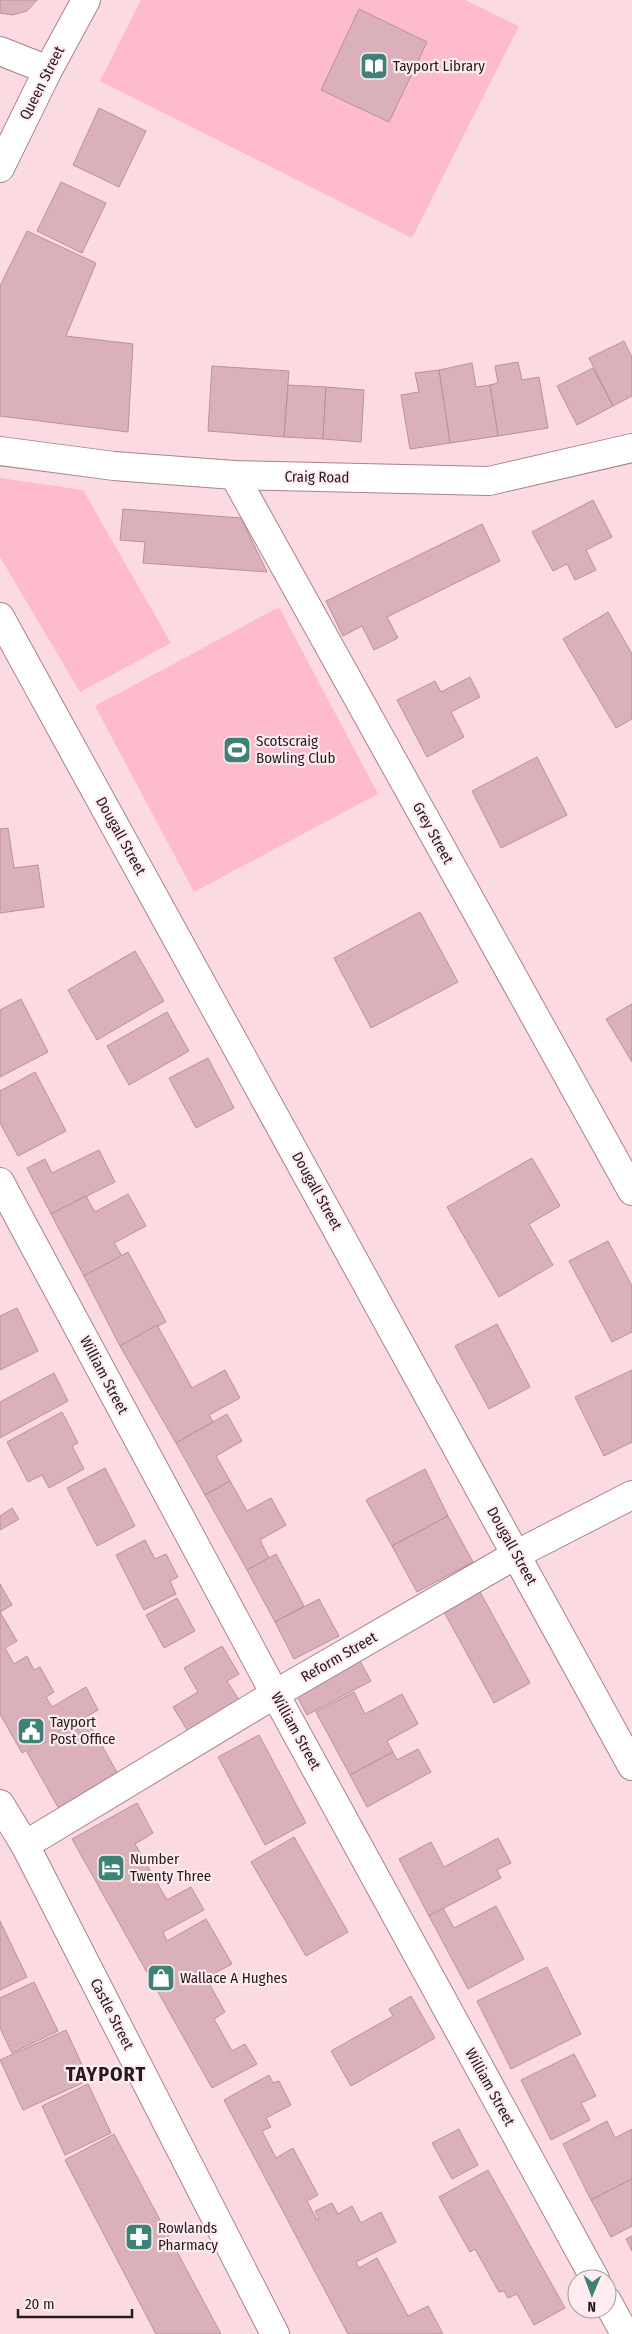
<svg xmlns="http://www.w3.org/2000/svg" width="632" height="2334" font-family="'Fira Sans Condensed',sans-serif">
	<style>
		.green { fill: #febbcc }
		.building { fill: #dab1bb; stroke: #b8919b }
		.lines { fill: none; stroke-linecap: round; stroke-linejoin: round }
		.street-casing { stroke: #a9828c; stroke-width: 30 }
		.secondary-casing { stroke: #a9828c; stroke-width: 30 }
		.street { stroke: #fff; stroke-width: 28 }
		.secondary { stroke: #fff; stroke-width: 28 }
		.labels { text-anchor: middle; stroke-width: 4.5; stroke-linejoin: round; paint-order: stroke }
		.poi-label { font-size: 15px; fill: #28191d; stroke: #feecf0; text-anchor: start }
		.street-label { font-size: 15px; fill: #28191d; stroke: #feecf0 }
		.district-label { font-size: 20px; font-weight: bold; letter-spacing: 1px; fill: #28191d; stroke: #feecf0 }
	</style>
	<rect width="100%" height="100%" fill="#fcdae2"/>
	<g class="green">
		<path d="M141 0H465L519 26 412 238 100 81Z"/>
		<path d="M0 478 83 490 171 643 80 692 0 557Z"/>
		<path d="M279 607 378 794 194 892 95 706Z"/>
	</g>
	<g class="building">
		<path d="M0 0H37L27 11 12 15 0 13Z"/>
		<path d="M359 9 427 42 389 122 321 90Z"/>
		<path d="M99 108 146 131 119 187 73 165Z"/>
		<path d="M61 182 106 203 82 253 37 231Z"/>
		<path d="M27 231 96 263 66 336 133 344 128 432 0 416V286Z"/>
		<path d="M624 341 632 357V396L613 406 589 358Z"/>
		<path d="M518 362 522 380 539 377 548 428 498 436 490 385 498 383 495 366Z"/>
		<path d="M472 363 476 387 490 385 498 436 450 443 439 370Z"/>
		<path d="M212 366 289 371 284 437 208 431Z"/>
		<path d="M593 368 613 406 577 425 557 386Z"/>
		<path d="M439 370 450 443 410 449 401 395 419 392 415 373Z"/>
		<path d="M288 385 326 387 323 439 284 437Z"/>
		<path d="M326 387 364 390 361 442 323 439Z"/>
		<path d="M593 500 612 537 586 550 596 570 575 580 567 564 553 571 532 532Z"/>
		<path d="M123 509 241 518 267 572 143 563 145 542 120 540Z"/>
		<path d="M482 524 500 561 387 617 398 638 374 650 362 626 343 636 326 601Z"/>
		<path d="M608 612 632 654V719L616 728 563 639Z"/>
		<path d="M470 677 480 697 451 712 464 737 427 757 397 700 435 681 441 692Z"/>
		<path d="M537 757 567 815 501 848 472 791Z"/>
		<path d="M8 828 14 868 38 865 44 907 0 913V829Z"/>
		<path d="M420 912 458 982 371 1028 334 958Z"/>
		<path d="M135 951 164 1001 97 1040 68 990Z"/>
		<path d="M21 999 48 1052 0 1077V1010Z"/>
		<path d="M632 1004V1062L606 1019Z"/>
		<path d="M167 1012 189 1051 129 1085 107 1046Z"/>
		<path d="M208 1058 234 1108 196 1128 169 1078Z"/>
		<path d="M35 1072 66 1131 18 1156 0 1123V1091Z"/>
		<path d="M99 1150 115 1182 51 1214 27 1168 45 1159 52 1173Z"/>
		<path d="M532 1158 560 1206 529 1224 553 1265 499 1297 447 1207Z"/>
		<path d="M128 1194 146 1226 114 1243 122 1256 84 1276 51 1214 86 1196 95 1212Z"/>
		<path d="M608 1241 632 1286V1332L612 1342 569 1261Z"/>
		<path d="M128 1252 166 1322 120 1346 84 1276Z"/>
		<path d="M17 1308 38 1351 0 1370V1316Z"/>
		<path d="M497 1324 530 1387 489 1409 455 1346Z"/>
		<path d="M157 1325 192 1388 225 1370 240 1398 209 1415 213 1422 176 1443 120 1346Z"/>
		<path d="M632 1370V1442L604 1456 575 1397Z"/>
		<path d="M54 1373 68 1401 0 1438V1402Z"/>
		<path d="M62 1412 78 1443 72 1446 84 1469 49 1488 42 1475 28 1482 7 1442Z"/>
		<path d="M227 1414 242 1441 216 1456 230 1481 205 1495 176 1443Z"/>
		<path d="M105 1468 135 1526 97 1546 67 1488Z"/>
		<path d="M425 1469 448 1516 392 1546 366 1500Z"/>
		<path d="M230 1481 247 1511 271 1498 286 1525 260 1540 269 1558 247 1570 205 1495Z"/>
		<path d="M12 1508 19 1519 0 1530V1516Z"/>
		<path d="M448 1516 473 1562 417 1592 392 1546Z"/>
		<path d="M145 1540 155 1559 166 1554 178 1577 170 1581 176 1594 144 1610 116 1555Z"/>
		<path d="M276 1554 304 1606 275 1622 247 1570Z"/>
		<path d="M0 1584 12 1605 0 1612 17 1641 5 1648 14 1664 27 1656 34 1670 40 1667 54 1692 46 1697 52 1707 86 1687 98 1710 22 1753 0 1714Z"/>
		<path d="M480 1592 530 1683 494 1703 444 1612Z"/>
		<path d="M177 1598 195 1631 164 1648 146 1615Z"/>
		<path d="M319 1599 339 1636 294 1659 275 1622Z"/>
		<path d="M222 1646 239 1674 227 1681 244 1708 189 1733 173 1707 198 1692 184 1668Z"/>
		<path d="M356 1654 371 1681 307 1715 293 1689Z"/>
		<path d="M354 1692 365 1714 402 1694 418 1724 387 1741 393 1752 350 1775 316 1712Z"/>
		<path d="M87 1719 119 1776 59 1809 27 1752Z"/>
		<path d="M259 1735 306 1823 265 1845 218 1757Z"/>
		<path d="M418 1749 431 1772 367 1807 350 1775 393 1752 397 1760Z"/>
		<path d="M137 1803 153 1833 135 1844 167 1900 191 1887 204 1910 163 1932 167 1941 206 1919 232 1964 206 1978 225 2012 214 2019 232 2051 245 2044 257 2064 212 2088 72 1839Z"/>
		<path d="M294 1837 348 1932 306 1956 251 1862Z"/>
		<path d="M498 1838 511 1863 497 1870 501 1878 429 1916 399 1859 431 1842 444 1867Z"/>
		<path d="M496 1906 524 1959 468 1989 429 1916 443 1908 454 1928Z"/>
		<path d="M0 1921 27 1977 0 1990Z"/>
		<path d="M547 1967 581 2034 511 2069 477 2001Z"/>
		<path d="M34 1982 58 2031 12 2053 0 2028V1998Z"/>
		<path d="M411 1996 435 2038 351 2086 331 2051 393 2016 389 2009Z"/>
		<path d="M66 2030 89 2080 23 2110 0 2060Z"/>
		<path d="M574 2054 596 2096 581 2103 590 2120 551 2140 521 2080Z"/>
		<path d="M269 2075 273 2083 279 2081 291 2105 266 2118 271 2127 262 2131 276 2158 293 2148 318 2195 307 2201 317 2220 319 2219 315 2211 332 2203 338 2214 352 2206 361 2223 381 2212 396 2242 356 2262 359 2268 377 2258 408 2316 428 2306 443 2334H348L224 2100Z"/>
		<path d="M88 2084 111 2133 65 2155 42 2106Z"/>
		<path d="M607 2121 615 2138 632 2129V2179L591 2200 563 2144Z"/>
		<path d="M459 2129 478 2165 452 2179 432 2143Z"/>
		<path d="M114 2134 221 2334H156L65 2160Z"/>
		<path d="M488 2170 565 2308 534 2325 517 2294 508 2298 504 2291 499 2292 475 2249 470 2252 439 2197Z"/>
		<path d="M632 2179V2226L611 2237 591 2200Z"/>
		<path d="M632 2236V2251L626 2239Z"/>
	</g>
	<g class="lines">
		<defs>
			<g id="street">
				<path d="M0 51 48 70"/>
				<path d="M0 451 114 466 234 475 489 481 632 448"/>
				<path d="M234 475 632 1191"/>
				<path d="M0 617 632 1766"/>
				<path d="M0 1804 25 1845 275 2334"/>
				<path d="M25 1845 275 1694 517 1554 632 1495"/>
			</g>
			<g id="secondary">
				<path d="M0 168 48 70 86 0"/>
				<path d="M0 1182 275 1694 595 2279"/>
				<path d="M607 2301 625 2334"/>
			</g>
		</defs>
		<use href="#street" class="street-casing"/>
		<use href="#secondary" class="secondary-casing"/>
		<use href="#street" class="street"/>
		<use href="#secondary" class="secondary"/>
	</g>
	<defs>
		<symbol id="library-square" viewBox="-11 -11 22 22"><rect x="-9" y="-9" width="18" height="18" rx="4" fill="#3e8277" stroke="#feecf0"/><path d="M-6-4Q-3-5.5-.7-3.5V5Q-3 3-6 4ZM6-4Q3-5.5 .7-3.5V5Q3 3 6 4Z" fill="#fff"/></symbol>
		<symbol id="stadium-square" viewBox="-11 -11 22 22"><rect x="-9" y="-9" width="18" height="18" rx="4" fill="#3e8277" stroke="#feecf0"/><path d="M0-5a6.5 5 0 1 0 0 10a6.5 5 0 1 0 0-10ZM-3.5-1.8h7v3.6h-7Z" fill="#fff"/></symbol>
		<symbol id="civic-square" viewBox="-11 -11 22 22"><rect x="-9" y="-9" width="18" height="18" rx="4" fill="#3e8277" stroke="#feecf0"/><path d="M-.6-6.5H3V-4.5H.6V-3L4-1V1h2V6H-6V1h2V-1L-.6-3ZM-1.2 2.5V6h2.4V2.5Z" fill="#fff"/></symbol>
		<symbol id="hotel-square" viewBox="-11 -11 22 22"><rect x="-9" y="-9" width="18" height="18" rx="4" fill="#3e8277" stroke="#feecf0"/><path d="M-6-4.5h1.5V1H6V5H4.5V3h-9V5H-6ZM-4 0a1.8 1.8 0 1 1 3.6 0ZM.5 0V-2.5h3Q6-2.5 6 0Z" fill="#fff"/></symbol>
		<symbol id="shop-square" viewBox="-11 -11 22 22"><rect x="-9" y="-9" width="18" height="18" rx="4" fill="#3e8277" stroke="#feecf0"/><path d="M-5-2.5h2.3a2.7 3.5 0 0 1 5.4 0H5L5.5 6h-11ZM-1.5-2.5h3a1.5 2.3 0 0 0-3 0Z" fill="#fff"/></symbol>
		<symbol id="pharmacy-square" viewBox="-11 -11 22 22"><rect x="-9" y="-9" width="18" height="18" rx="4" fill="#3e8277" stroke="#feecf0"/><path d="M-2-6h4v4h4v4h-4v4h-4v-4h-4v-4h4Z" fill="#fff"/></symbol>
	</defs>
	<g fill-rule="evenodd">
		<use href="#library-square" x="358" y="50" width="32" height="32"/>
		<use href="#stadium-square" x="221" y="734" width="32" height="32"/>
		<use href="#civic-square" x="15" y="1715" width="32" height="32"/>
		<use href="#hotel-square" x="95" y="1852" width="32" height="32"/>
		<use href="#shop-square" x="145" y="1962" width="32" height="32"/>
		<use href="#pharmacy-square" x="123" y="2221" width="32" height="32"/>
	</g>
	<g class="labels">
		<g class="poi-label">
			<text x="393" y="71">Tayport Library</text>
			<text x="256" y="746">Scotscraig<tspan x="256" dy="17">Bowling Club</tspan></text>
			<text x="50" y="1727">Tayport<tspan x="50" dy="17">Post Office</tspan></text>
			<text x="130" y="1864">Number<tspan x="130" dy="17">Twenty Three</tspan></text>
			<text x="180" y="1983">Wallace A Hughes</text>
			<text x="158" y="2233">Rowlands<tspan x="158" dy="17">Pharmacy</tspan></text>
		</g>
		<g class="street-label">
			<text transform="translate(42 83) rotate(-63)" y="5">Queen Street</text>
			<text transform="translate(317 477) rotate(1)" y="5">Craig Road</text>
			<text transform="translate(433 833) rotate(61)" y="5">Grey Street</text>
			<text transform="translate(121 836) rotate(61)" y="5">Dougall Street</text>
			<text transform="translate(317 1191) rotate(61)" y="5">Dougall Street</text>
			<text transform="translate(104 1375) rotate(62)" y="5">William Street</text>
			<text transform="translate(512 1546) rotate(61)" y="5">Dougall Street</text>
			<text transform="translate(339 1657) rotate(-30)" y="5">Reform Street</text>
			<text transform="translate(296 1731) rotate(61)" y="5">William Street</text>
			<text transform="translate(112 2014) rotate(63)" y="5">Castle Street</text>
			<text transform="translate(490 2087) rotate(61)" y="5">William Street</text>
		</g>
		<g class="district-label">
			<text x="106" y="2081">TAYPORT</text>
		</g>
	</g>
	<g transform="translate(592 2294) rotate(181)"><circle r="24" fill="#feecf0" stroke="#a8989c"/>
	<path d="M0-4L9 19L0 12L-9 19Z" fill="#3e8277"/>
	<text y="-8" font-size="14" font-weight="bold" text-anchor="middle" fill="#28191d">N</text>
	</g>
	<path d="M18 2309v8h114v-8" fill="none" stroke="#28191d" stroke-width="2.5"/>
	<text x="25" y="2309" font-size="15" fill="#28191d" stroke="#feecf0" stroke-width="4" paint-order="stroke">20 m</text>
</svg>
